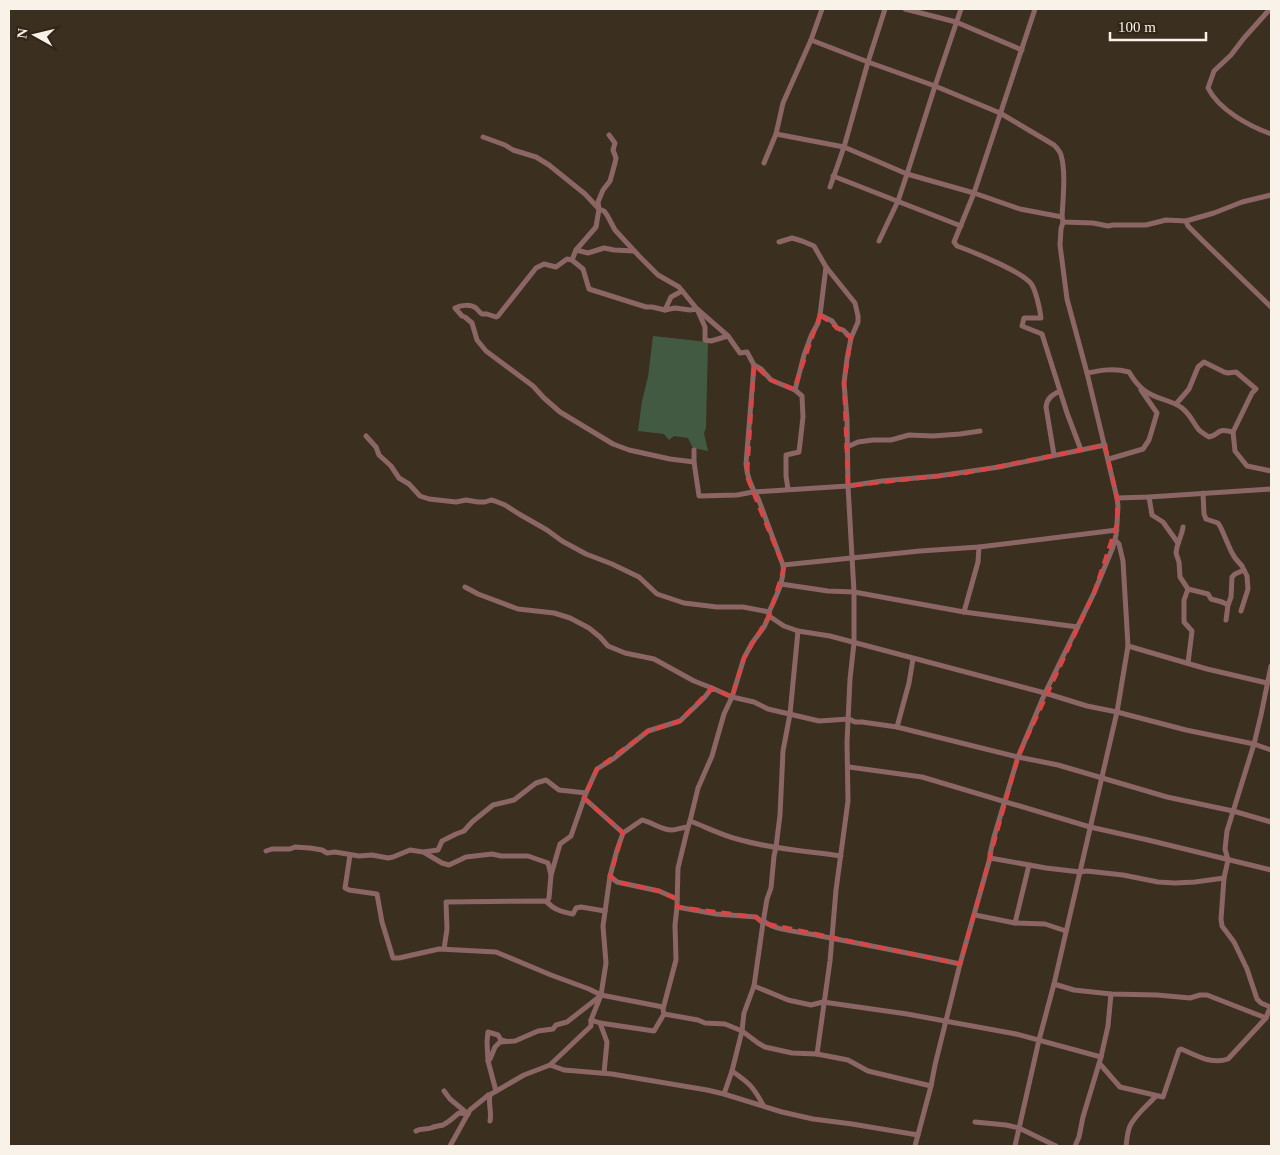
<svg xmlns="http://www.w3.org/2000/svg" width="1280" height="1155" font-family="Georgia,serif">
	<style>
		.green { fill: #425a41 }
		.lines { fill: none; stroke-linecap: round; stroke-linejoin: round }
		.minor { stroke: #8c6565; stroke-width: 5 }
		.marked { fill: none; stroke: #db4645; stroke-width: 4; stroke-dasharray: 10 6; stroke-linejoin: round }
	</style>
	<rect width="100%" height="100%" fill="#3b2f20"/>
	<path class="green" d="M653 336 708 342 706 428 704 433 708 451 693 448 688 438 674 436 669 440 664 434 638 431 642 401 648 377Z"/>
	<g class="lines">
		<g class="minor">
			<path d="M905 9 956 22 1022 50"/>
			<path d="M1035 9 974 193 954 242 957 246C971 251 1026 273 1032 285 1036 292 1040 309 1041 318H1024L1022 326 1042 334 1067 413 1081 450"/>
			<path d="M1270 9 1244 38 1231 55 1214 71 1208 88C1219 110 1249 126 1271 134"/>
			<path d="M811 40 868 62 935 86 1000 113 1054 145C1057 148 1060 151 1061 155 1066 172 1063 199 1062 217"/>
			<path d="M776 134 844 147 907 174 974 193 1020 209 1062 217 1063 222 1093 223 1108 226 1113 225H1146L1166 220 1186 221 1214 213 1242 202 1271 195"/>
			<path d="M483 137 505 145 513 150 536 157 549 165 585 194 599 209 604 211 607 215 615 230 639 256 658 275 679 287 697 309 728 336 740 353 747 352 754 365 761 369 771 380 795 390 802 396 803 417 799 452 786 455V476L788 489"/>
			<path d="M764 163 776 134 783 103 811 40 822 9"/>
			<path d="M833 176 961 226"/>
			<path d="M830 187 844 147 868 62 885 9"/>
			<path d="M1186 221 1188 226 1203 241 1271 307"/>
			<path d="M879 241 898 201 907 174 935 86 961 9"/>
			<path d="M779 242 792 238 802 241 814 246 826 267 855 303 858 316V322L851 338 847 359 844 383 847 419 848 486 854 592V643L850 679 847 742 848 801 836 890 830 961 817 1054"/>
			<path d="M576 250 588 253 604 248 614 250 634 251"/>
			<path d="M572 260 576 250 596 227 599 209 598 202 603 190 610 181 615 163 616 158 613 150 615 143 609 135"/>
			<path d="M826 267 820 315 832 321 837 328 843 330 851 338"/>
			<path d="M665 310 671 297 682 291"/>
			<path d="M1087 373C1102 370 1114 368 1129 372 1139 389 1147 394 1165 400 1171 402 1177 404 1182 408 1191 415 1193 423 1199 430 1202 433 1206 435 1209 437 1220 435 1216 427 1233 432"/>
			<path d="M795 390 804 355 811 336 818 323 820 315"/>
			<path d="M1176 404 1189 389 1198 367 1204 362 1224 372 1228 373 1236 372 1256 389 1252 393 1233 432 1235 451 1247 466 1271 471"/>
			<path d="M366 436 376 447 379 455 391 466 399 478 409 484 420 496 429 499 456 502 466 500 478 502H485L491 500 495 501 505 505 519 514 547 530 562 541 586 554 612 564 639 577 657 594 684 603 717 607H743L769 612"/>
			<path d="M847 447 858 442 873 440H891L909 435 933 436 960 434 980 431"/>
			<path d="M694 450V462L699 496 737 495 753 492 848 486 882 481 938 476 999 467 1105 445"/>
			<path d="M1054 455 1046 407C1047 398 1052 395 1060 391"/>
			<path d="M1109 459 1143 449 1149 440 1157 413 1141 390"/>
			<path d="M694 462 670 459 629 450 613 444 560 412 544 398 533 386 486 351 477 340 472 323 465 317 462 316 455 308C461 305 470 304 476 308 478 310 479 312 482 314H487L496 317 498 316 536 268 544 264 556 267 567 259 572 260 583 269 589 289 646 307H652L665 310 675 308 690 310 697 309 705 327V340L711 341 728 336"/>
			<path d="M1203 493 1204 514 1206 519 1218 523 1221 528 1231 551 1235 558 1242 566 1247 576 1248 589 1241 611"/>
			<path d="M1149 497 1152 515 1163 522 1178 543"/>
			<path d="M1117 498 1149 497 1271 489"/>
			<path d="M1183 527 1182 532 1177 547 1176 553 1179 562 1180 577 1188 589"/>
			<path d="M783 565 920 551 979 547 1117 530"/>
			<path d="M781 584 828 591 854 592 964 612 1078 627"/>
			<path d="M465 587 478 594 518 609 554 613 570 618 589 628 600 637 608 646 625 653 654 659 694 681 712 688"/>
			<path d="M964 612 978 562 979 547"/>
			<path d="M769 616 784 626 798 631 830 636 1045 693 1087 706 1117 712 1186 730 1254 744 1271 750"/>
			<path d="M1226 620 1228 605 1231 597 1232 577 1235 574 1244 570"/>
			<path d="M1128 646 1207 669 1267 683"/>
			<path d="M1188 663 1192 631 1184 622V600L1188 589 1208 594 1211 599 1222 602 1228 605"/>
			<path d="M897 727 909 683 913 659"/>
			<path d="M849 767 922 777 1090 827 1148 840 1271 870"/>
			<path d="M584 798 623 833"/>
			<path d="M690 821C706 827 721 835 737 839 771 849 807 851 841 856"/>
			<path d="M266 851 272 849H290L295 847 310 848 322 850 327 853 335 852 359 856 372 855 388 858 393 857 410 850 423 852 438 850 442 841 456 834 464 831 472 822 493 805 514 800 536 783 546 780 559 790 586 793"/>
			<path d="M425 853 442 863 449 865 466 857 492 854 501 856H528L548 863 551 875"/>
			<path d="M350 855 345 888 349 890 377 894 382 922 393 958H399L439 949 496 952 551 975 589 989 601 995 663 1007"/>
			<path d="M990 858 1046 868 1080 872 1087 871 1123 875 1158 882 1175 883 1195 882 1224 878"/>
			<path d="M610 876 617 882 659 891 677 899"/>
			<path d="M677 907 716 914 756 917 763 923 765 922C776 931 805 932 820 936 867 945 914 954 960 964"/>
			<path d="M605 911 581 907 576 908 573 914C563 912 554 910 547 902L549 898 551 875 560 844 571 836 586 793 597 769 613 759 648 731 680 721 704 698 712 688 732 697 754 702 768 709 819 721 849 719 855 722H862L897 727 1018 757 1058 765 1167 797 1233 811 1271 822"/>
			<path d="M975 915 1015 923 1045 924 1066 931"/>
			<path d="M1015 923 1029 865"/>
			<path d="M444 949 447 929 446 902 545 901 547 902"/>
			<path d="M1054 984 1074 990 1111 994 1157 995 1190 998 1200 995H1207L1266 1018 1269 1010H1271"/>
			<path d="M754 986 788 1000 811 1005 823 1002 907 1014 1016 1034 1101 1057"/>
			<path d="M1268 1006 1261 1003 1257 999 1247 969 1234 942 1222 926 1221 919 1224 878 1228 860 1225 849 1227 831 1254 744 1261 715 1271 666"/>
			<path d="M664 1014 698 1020 705 1023 725 1024 742 1031 758 1043 765 1047 792 1053 817 1054 848 1060 868 1071 931 1086"/>
			<path d="M591 1020 600 1023 654 1031 664 1014 663 1009 676 960 675 925 677 907 678 868 688 827 690 821 698 788 712 756 724 714 732 697 744 658 752 643 764 627 769 616V612C775 598 785 581 783 565L758 498C751 487 747 477 746 464L754 365"/>
			<path d="M600 1023 607 1042 604 1073"/>
			<path d="M488 1061 487 1042 488 1032 498 1035 501 1040 505 1041"/>
			<path d="M1100 1064 1120 1087 1163 1097 1179 1050 1181 1049C1196 1055 1211 1065 1228 1059L1266 1018"/>
			<path d="M550 1065 564 1070 612 1074 707 1090 724 1094 782 1112 813 1119 852 1124 918 1135"/>
			<path d="M732 1071C749 1083 753 1086 763 1105"/>
			<path d="M444 1091 450 1099 468 1114"/>
			<path d="M496 1091 488 1061 490 1059 495 1047 500 1042 515 1041 538 1031 553 1029 556 1025 567 1022 599 997"/>
			<path d="M724 1094 732 1071 742 1031 744 1013 754 986 763 923 767 899 771 888 774 856 776 847 780 815 783 751 790 714 798 631"/>
			<path d="M488 1095 490 1096C488 1104 492 1112 490 1121"/>
			<path d="M975 1122 1006 1125 1019 1128 1056 1146"/>
			<path d="M416 1131C421 1128 426 1130 431 1128 435 1126 439 1126 443 1125 449 1122 454 1117 459 1113L468 1114"/>
			<path d="M450 1146 470 1110 486 1097 524 1075 550 1065 591 1026V1020L601 995 606 963 603 926 610 876 617 850 623 833 642 820C652 822 661 830 672 830 677 830 682 827 688 827"/>
			<path d="M915 1146 931 1086 935 1065 960 964 990 858V854L994 837 1018 757 1045 693 1094 593 1113 547 1116 535 1117 524 1118 506 1117 498 1087 373 1067 299 1060 245 1061 229 1063 222"/>
			<path d="M1015 1146 1039 1040 1054 984 1117 712 1128 646 1123 561 1119 544 1115 540"/>
			<path d="M1075 1146 1079 1137 1083 1117 1101 1057 1108 1026 1111 994"/>
			<path d="M1126 1146C1127 1140 1127 1133 1130 1126 1135 1115 1148 1105 1156 1096"/>
		</g>
	</g>
	<path class="marked" d="M820 315 851 338 844 383 848 486 966 473 1105 445 1117 498V524L1094 593 1018 757 960 964 763 923 756 917 677 907V899L659 891 617 882 610 876 623 833 584 798 597 769 648 731 680 721 712 688 732 697 744 658 769 616 784 568 747 477 754 365 771 380 794 389Z"/>
	<rect width="1280" height="1155" fill="none" stroke="#f9f2e8" stroke-width="20"/>
	<g transform="translate(35 35) rotate(278)" stroke="#302517" stroke-width="4" paint-order="stroke">
	<path d="M0-4L9 19L0 12L-9 19Z" fill="#f9f2e8"/>
	<text y="-8" font-size="14" font-weight="bold" text-anchor="middle" fill="#f9f2e8">N</text>
	</g>
	<path d="M1110 32v8h96v-8" fill="none" stroke="#f9f2e8" stroke-width="2.5"/>
	<text x="1118" y="32" font-size="15" fill="#f9f2e8" stroke="#302517" stroke-width="4" paint-order="stroke">100 m</text>
</svg>
